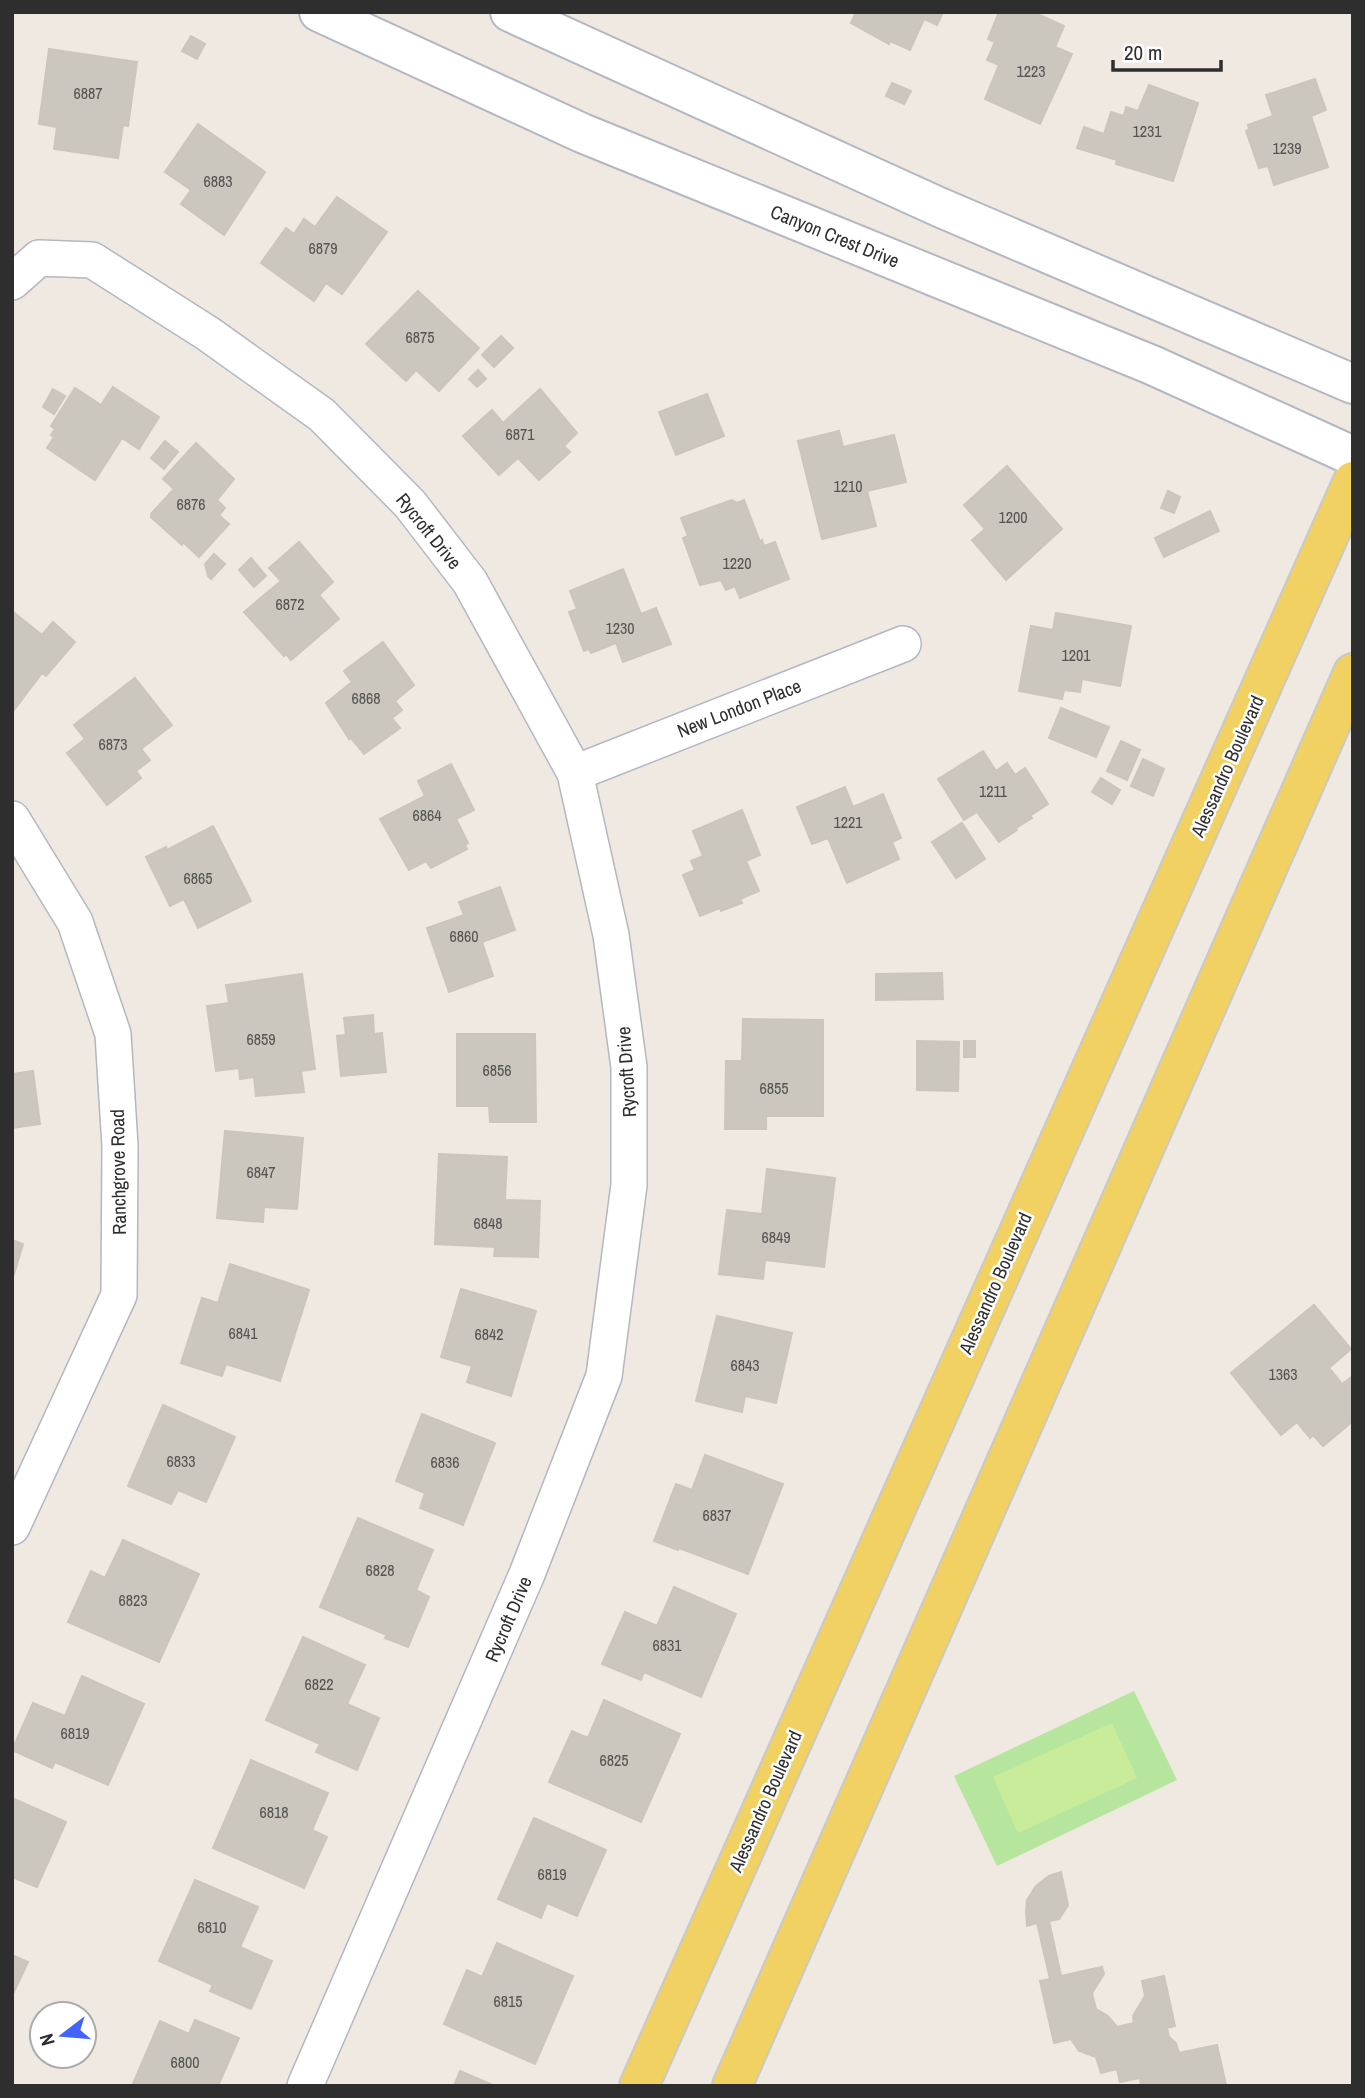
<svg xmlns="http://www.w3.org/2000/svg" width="1365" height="2098" font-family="'Archivo Narrow',sans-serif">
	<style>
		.green { fill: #b6e59e }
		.pitch { fill: #c9ec9a }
		.building { fill: #cbc7bf; stroke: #cbc5ba; stroke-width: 2 }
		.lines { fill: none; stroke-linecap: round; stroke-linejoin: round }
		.street-casing { stroke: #b4b7c1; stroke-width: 38 }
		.secondary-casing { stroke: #b4b7c1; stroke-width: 42 }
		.primary-casing { stroke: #c9c9c9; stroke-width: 42 }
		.street { stroke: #fff; stroke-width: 35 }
		.secondary { stroke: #fff; stroke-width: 38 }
		.primary { stroke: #f2d163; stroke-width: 38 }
		.labels { text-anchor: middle; stroke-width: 5; stroke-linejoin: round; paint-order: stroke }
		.number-label { font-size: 16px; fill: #555452 }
		.street-label { font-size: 19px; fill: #2e2e2e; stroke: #fff }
	</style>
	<rect width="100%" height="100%" fill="#efe9e1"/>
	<path class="green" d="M1134 1691 1177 1780 997 1866 954 1776Z"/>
	<path class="pitch" d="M1112 1723 1137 1778 1018 1833 993 1777Z"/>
	<g class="building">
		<path d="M856 12H943L937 25 924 19 910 50 890 41 889 44 851 23Z"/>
		<path d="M999 12H1033L1064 26 1055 47 1072 54 1040 124 985 99 999 65 987 60 995 42 988 39Z"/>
		<path d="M191 36 205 44 197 59 182 51Z"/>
		<path d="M49 49 137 62 128 126 123 125 118 158 54 149 57 127 39 124Z"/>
		<path d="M1315 79 1326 110 1311 116 1328 167 1274 185 1268 166 1259 168 1246 131 1249 129 1248 125 1273 116 1266 95Z"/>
		<path d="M892 83 911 91 904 104 886 96Z"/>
		<path d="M1149 85 1198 103 1173 181 1116 164 1117 160 1077 148 1084 127 1104 134 1111 112 1124 116 1126 107 1138 111Z"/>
		<path d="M198 124 265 172 224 235 181 204 191 190 165 172Z"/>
		<path d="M337 197 387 232 342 294 326 283 314 301 261 263 286 228 294 234 304 219 315 227Z"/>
		<path d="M418 291 479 348 439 391 416 370 406 381 366 344Z"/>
		<path d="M501 336 513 348 494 367 482 355Z"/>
		<path d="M478 370 486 379 477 387 469 379Z"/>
		<path d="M113 387 159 417 139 449 122 438 95 480 47 448 54 437 51 435 55 429 51 426 75 388 101 405Z"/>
		<path d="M53 389 65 396 54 414 43 407Z"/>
		<path d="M540 389 577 433 564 446 570 452 539 480 518 458 499 475 463 436 492 410 503 423Z"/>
		<path d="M707 394 724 436 676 455 659 412Z"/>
		<path d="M839 431 843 447 894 435 906 482 867 491 876 526 822 539 798 441Z"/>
		<path d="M165 441 178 452 164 469 151 458Z"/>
		<path d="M196 443 234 479 217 500 225 508 219 515 229 524 199 557 183 542 182 545 151 517V514L174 489 163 479Z"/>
		<path d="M1007 466 1062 529 1006 580 972 540 985 529 964 505Z"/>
		<path d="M1168 491 1180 497 1174 513 1161 508Z"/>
		<path d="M732 500 737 503 744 500 760 542 762 540 764 546 775 542 789 579 740 598 735 586 726 590 721 580 700 585 683 538 688 536 681 518Z"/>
		<path d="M1210 511 1219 531 1164 557 1155 538Z"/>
		<path d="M299 542 333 582 319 595 339 619 291 660 286 654 284 656 244 612 281 581 269 568Z"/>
		<path d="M214 554 225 564 211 579 208 576 205 564Z"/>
		<path d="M251 558 266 576 254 587 239 570Z"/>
		<path d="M623 569 641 614 656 608 671 644 623 662 616 643 591 653 589 649 584 651 569 612 577 609 570 591Z"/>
		<path d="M12 611 42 635 53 622 75 642 46 676 42 673 14 710 12 709Z"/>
		<path d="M1056 613 1131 626 1120 686 1082 679 1080 692 1064 690 1062 699 1019 691 1031 626 1053 630Z"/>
		<path d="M383 642 414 685 395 701 402 710 392 718 400 728 364 754 351 738 349 739 326 703 352 682 344 671Z"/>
		<path d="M135 678 172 725 141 749 150 760 136 771 141 778 107 805 67 753 85 739 74 725Z"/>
		<path d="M1061 708 1109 727 1096 757 1049 738Z"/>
		<path d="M1121 741 1140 750 1127 780 1107 771Z"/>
		<path d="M983 751 996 771 1007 763 1015 775 1025 768 1048 804 1030 816 1032 818 1016 828 1017 830 999 842 977 812 964 820 938 779Z"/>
		<path d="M1143 759 1164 769 1153 796 1131 786Z"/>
		<path d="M451 764 474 810 456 819 468 843 465 845 467 849 431 868 426 861 409 870 380 819 425 796 418 781Z"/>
		<path d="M1101 778 1120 790 1112 804 1092 792Z"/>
		<path d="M845 787 853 807 883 794 901 838 892 842 899 859 847 883 828 838 812 844 797 807Z"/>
		<path d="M742 810 760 855 746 861 759 891 740 899 742 903 721 911 720 908 700 916 683 875 695 870 691 861 703 856 693 831Z"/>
		<path d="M962 823 985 859 956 878 932 842Z"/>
		<path d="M213 826 251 901 198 928 184 899 170 906 146 857 166 847 167 850Z"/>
		<path d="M500 887 515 930 482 942 493 976 449 992 427 928 464 915 459 902Z"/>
		<path d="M942 973 943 999 876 1000V974Z"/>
		<path d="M302 974 315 1069 301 1071 304 1092 256 1096 254 1077 240 1079 239 1068 216 1071 207 1006 229 1003 226 985Z"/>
		<path d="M373 1015 374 1034 382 1033 386 1072 341 1076 337 1036 346 1035 344 1018Z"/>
		<path d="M743 1019 823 1020V1116H766V1129H725L726 1061H742Z"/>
		<path d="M457 1034H535L536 1122H490L489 1106H457Z"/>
		<path d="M917 1041 959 1042 958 1091 917 1090Z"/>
		<rect x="964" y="1041" width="11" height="16"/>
		<path d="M33 1071 40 1124 12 1128V1074Z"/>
		<path d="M225 1131 303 1138 297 1209 264 1207 263 1222 217 1218Z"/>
		<path d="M439 1154 507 1157 505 1200 540 1201 538 1257 494 1256 495 1247 435 1244Z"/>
		<path d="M767 1169 835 1178 824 1267 765 1260 763 1279 719 1274 727 1210 762 1214Z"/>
		<path d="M12 1240 23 1244 12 1281Z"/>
		<path d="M230 1264 309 1290 280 1381 226 1364 222 1376 181 1363 202 1298 218 1303Z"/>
		<path d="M461 1289 536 1311 511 1396 467 1382 472 1366 441 1357Z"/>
		<path d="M1314 1305 1351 1349 1329 1368 1342 1384 1353 1376V1421L1323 1446 1313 1435 1310 1438 1297 1422 1281 1435 1231 1373Z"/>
		<path d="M717 1316 792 1333 776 1403 745 1396 742 1412 696 1401Z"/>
		<path d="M163 1405 235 1437 206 1502 178 1490 171 1504 128 1486Z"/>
		<path d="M422 1414 495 1443 463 1525 420 1508 425 1493 396 1481Z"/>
		<path d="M705 1455 783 1484 748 1574 679 1548 678 1550 654 1541 676 1484 692 1490Z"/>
		<path d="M358 1518 433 1550 416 1590 429 1597 408 1647 385 1638 387 1635 320 1607Z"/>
		<path d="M123 1540 199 1574 159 1662 68 1622 91 1571 105 1578Z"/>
		<path d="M674 1587 736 1614 701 1697 644 1672 641 1680 602 1664 625 1612 657 1626Z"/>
		<path d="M303 1637 365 1665 347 1704 379 1718 357 1770 316 1752 320 1744 266 1720Z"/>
		<path d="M82 1676 144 1704 108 1785 55 1762 52 1768 12 1750 33 1703 65 1716Z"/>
		<path d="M604 1700 680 1734 641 1822 549 1782 572 1731 588 1738Z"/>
		<path d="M251 1760 328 1793 312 1830 327 1837 304 1888 213 1848Z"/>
		<path d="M12 1798 66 1822 37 1887 12 1877Z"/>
		<path d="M534 1818 606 1850 577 1916 547 1903 541 1918 498 1899Z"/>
		<path d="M1061 1872 1068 1905 1059 1919 1049 1921 1061 1976 1102 1967 1104 1974 1092 1993 1096 2009 1108 2016 1117 2027 1134 2023 1133 2016 1145 1996 1142 1981 1164 1976 1175 2026 1167 2028 1169 2037 1176 2043 1179 2053 1217 2045 1226 2085 1141 2086 1140 2078 1120 2082 1117 2069 1101 2073 1096 2057 1079 2051 1071 2039 1054 2043 1040 1981 1050 1979 1037 1923 1027 1926 1026 1912 1027 1900 1036 1886 1049 1876Z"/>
		<path d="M195 1880 258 1907 240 1947 272 1961 251 2009 210 1991 213 1985 159 1961Z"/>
		<path d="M497 1943 573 1976 535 2064 444 2024 467 1970 482 1977Z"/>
		<path d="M12 1955 28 1962 12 1996Z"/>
		<path d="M195 2020 239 2038 218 2086H132L160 2021 189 2034Z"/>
		<path d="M460 2071 495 2086H454Z"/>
	</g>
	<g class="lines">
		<defs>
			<g id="street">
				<path d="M12 282 39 258 92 260 207 333 322 415 410 504 470 582 575 773 611 935 629 1067V1185L604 1376 527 1574 305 2086"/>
				<path d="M575 773 903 644"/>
				<path d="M12 819 75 922 113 1034 120 1146 119 1295 12 1527"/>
			</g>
			<g id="secondary">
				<path d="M319 12 582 133 1152 365 1353 456"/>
				<path d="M510 12 939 207 1353 384"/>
			</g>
			<g id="primary">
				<path d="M639 2086 1353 481"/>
				<path d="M732 2086 1353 673"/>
			</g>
		</defs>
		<use href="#street" class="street-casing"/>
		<use href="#secondary" class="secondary-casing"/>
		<use href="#primary" class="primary-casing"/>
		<use href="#street" class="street"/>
		<use href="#secondary" class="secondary"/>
		<use href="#primary" class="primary"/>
	</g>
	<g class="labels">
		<g class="number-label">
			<text x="1031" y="77">1223</text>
			<text x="88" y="99">6887</text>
			<text x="1147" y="137">1231</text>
			<text x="1287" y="154">1239</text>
			<text x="218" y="187">6883</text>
			<text x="323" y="254">6879</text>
			<text x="420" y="343">6875</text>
			<text x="520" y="440">6871</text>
			<text x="848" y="492">1210</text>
			<text x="191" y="510">6876</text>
			<text x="1013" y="523">1200</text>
			<text x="737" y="569">1220</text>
			<text x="290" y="610">6872</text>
			<text x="620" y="634">1230</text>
			<text x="1076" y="661">1201</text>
			<text x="366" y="704">6868</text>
			<text x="113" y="750">6873</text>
			<text x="993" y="797">1211</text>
			<text x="427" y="821">6864</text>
			<text x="848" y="828">1221</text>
			<text x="198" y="884">6865</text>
			<text x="464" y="942">6860</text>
			<text x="261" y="1045">6859</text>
			<text x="497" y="1076">6856</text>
			<text x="774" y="1094">6855</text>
			<text x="261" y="1178">6847</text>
			<text x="488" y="1229">6848</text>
			<text x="776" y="1243">6849</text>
			<text x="243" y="1339">6841</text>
			<text x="489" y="1340">6842</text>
			<text x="745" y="1371">6843</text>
			<text x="1283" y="1380">1363</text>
			<text x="181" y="1467">6833</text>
			<text x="445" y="1468">6836</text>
			<text x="717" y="1521">6837</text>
			<text x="380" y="1576">6828</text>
			<text x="133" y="1606">6823</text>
			<text x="667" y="1651">6831</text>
			<text x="319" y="1690">6822</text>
			<text x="75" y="1739">6819</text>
			<text x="614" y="1766">6825</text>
			<text x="274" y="1818">6818</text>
			<text x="552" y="1880">6819</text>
			<text x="212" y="1933">6810</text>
			<text x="508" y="2007">6815</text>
			<text x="185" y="2068">6800</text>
		</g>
		<g class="street-label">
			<text transform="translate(835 236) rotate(22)" y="7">Canyon Crest Drive</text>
			<text transform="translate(429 531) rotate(51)" y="7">Rycroft Drive</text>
			<text transform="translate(739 708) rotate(-21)" y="7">New London Place</text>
			<text transform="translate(1227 766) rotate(-66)" y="7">Alessandro Boulevard</text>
			<text transform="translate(626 1072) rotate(-94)" y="7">Rycroft Drive</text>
			<text transform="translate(118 1172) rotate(-91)" y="7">Ranchgrove Road</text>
			<text transform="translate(995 1283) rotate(-66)" y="7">Alessandro Boulevard</text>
			<text transform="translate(508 1619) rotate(-67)" y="7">Rycroft Drive</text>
			<text transform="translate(765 1801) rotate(-66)" y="7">Alessandro Boulevard</text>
		</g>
	</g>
	<rect width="1365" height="2098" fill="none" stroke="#2e2e2e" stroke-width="28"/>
	<g transform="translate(63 2035) rotate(254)"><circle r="33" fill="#ffffff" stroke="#ababab" stroke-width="2"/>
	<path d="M0-5L12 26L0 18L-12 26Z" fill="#4264fb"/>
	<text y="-10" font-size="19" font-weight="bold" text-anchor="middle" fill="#2e2e2e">N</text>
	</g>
	<path d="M1113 60v10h108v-10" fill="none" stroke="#2e2e2e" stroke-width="3.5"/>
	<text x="1124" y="60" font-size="21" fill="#2e2e2e" stroke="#ffffff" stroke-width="5" paint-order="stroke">20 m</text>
</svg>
